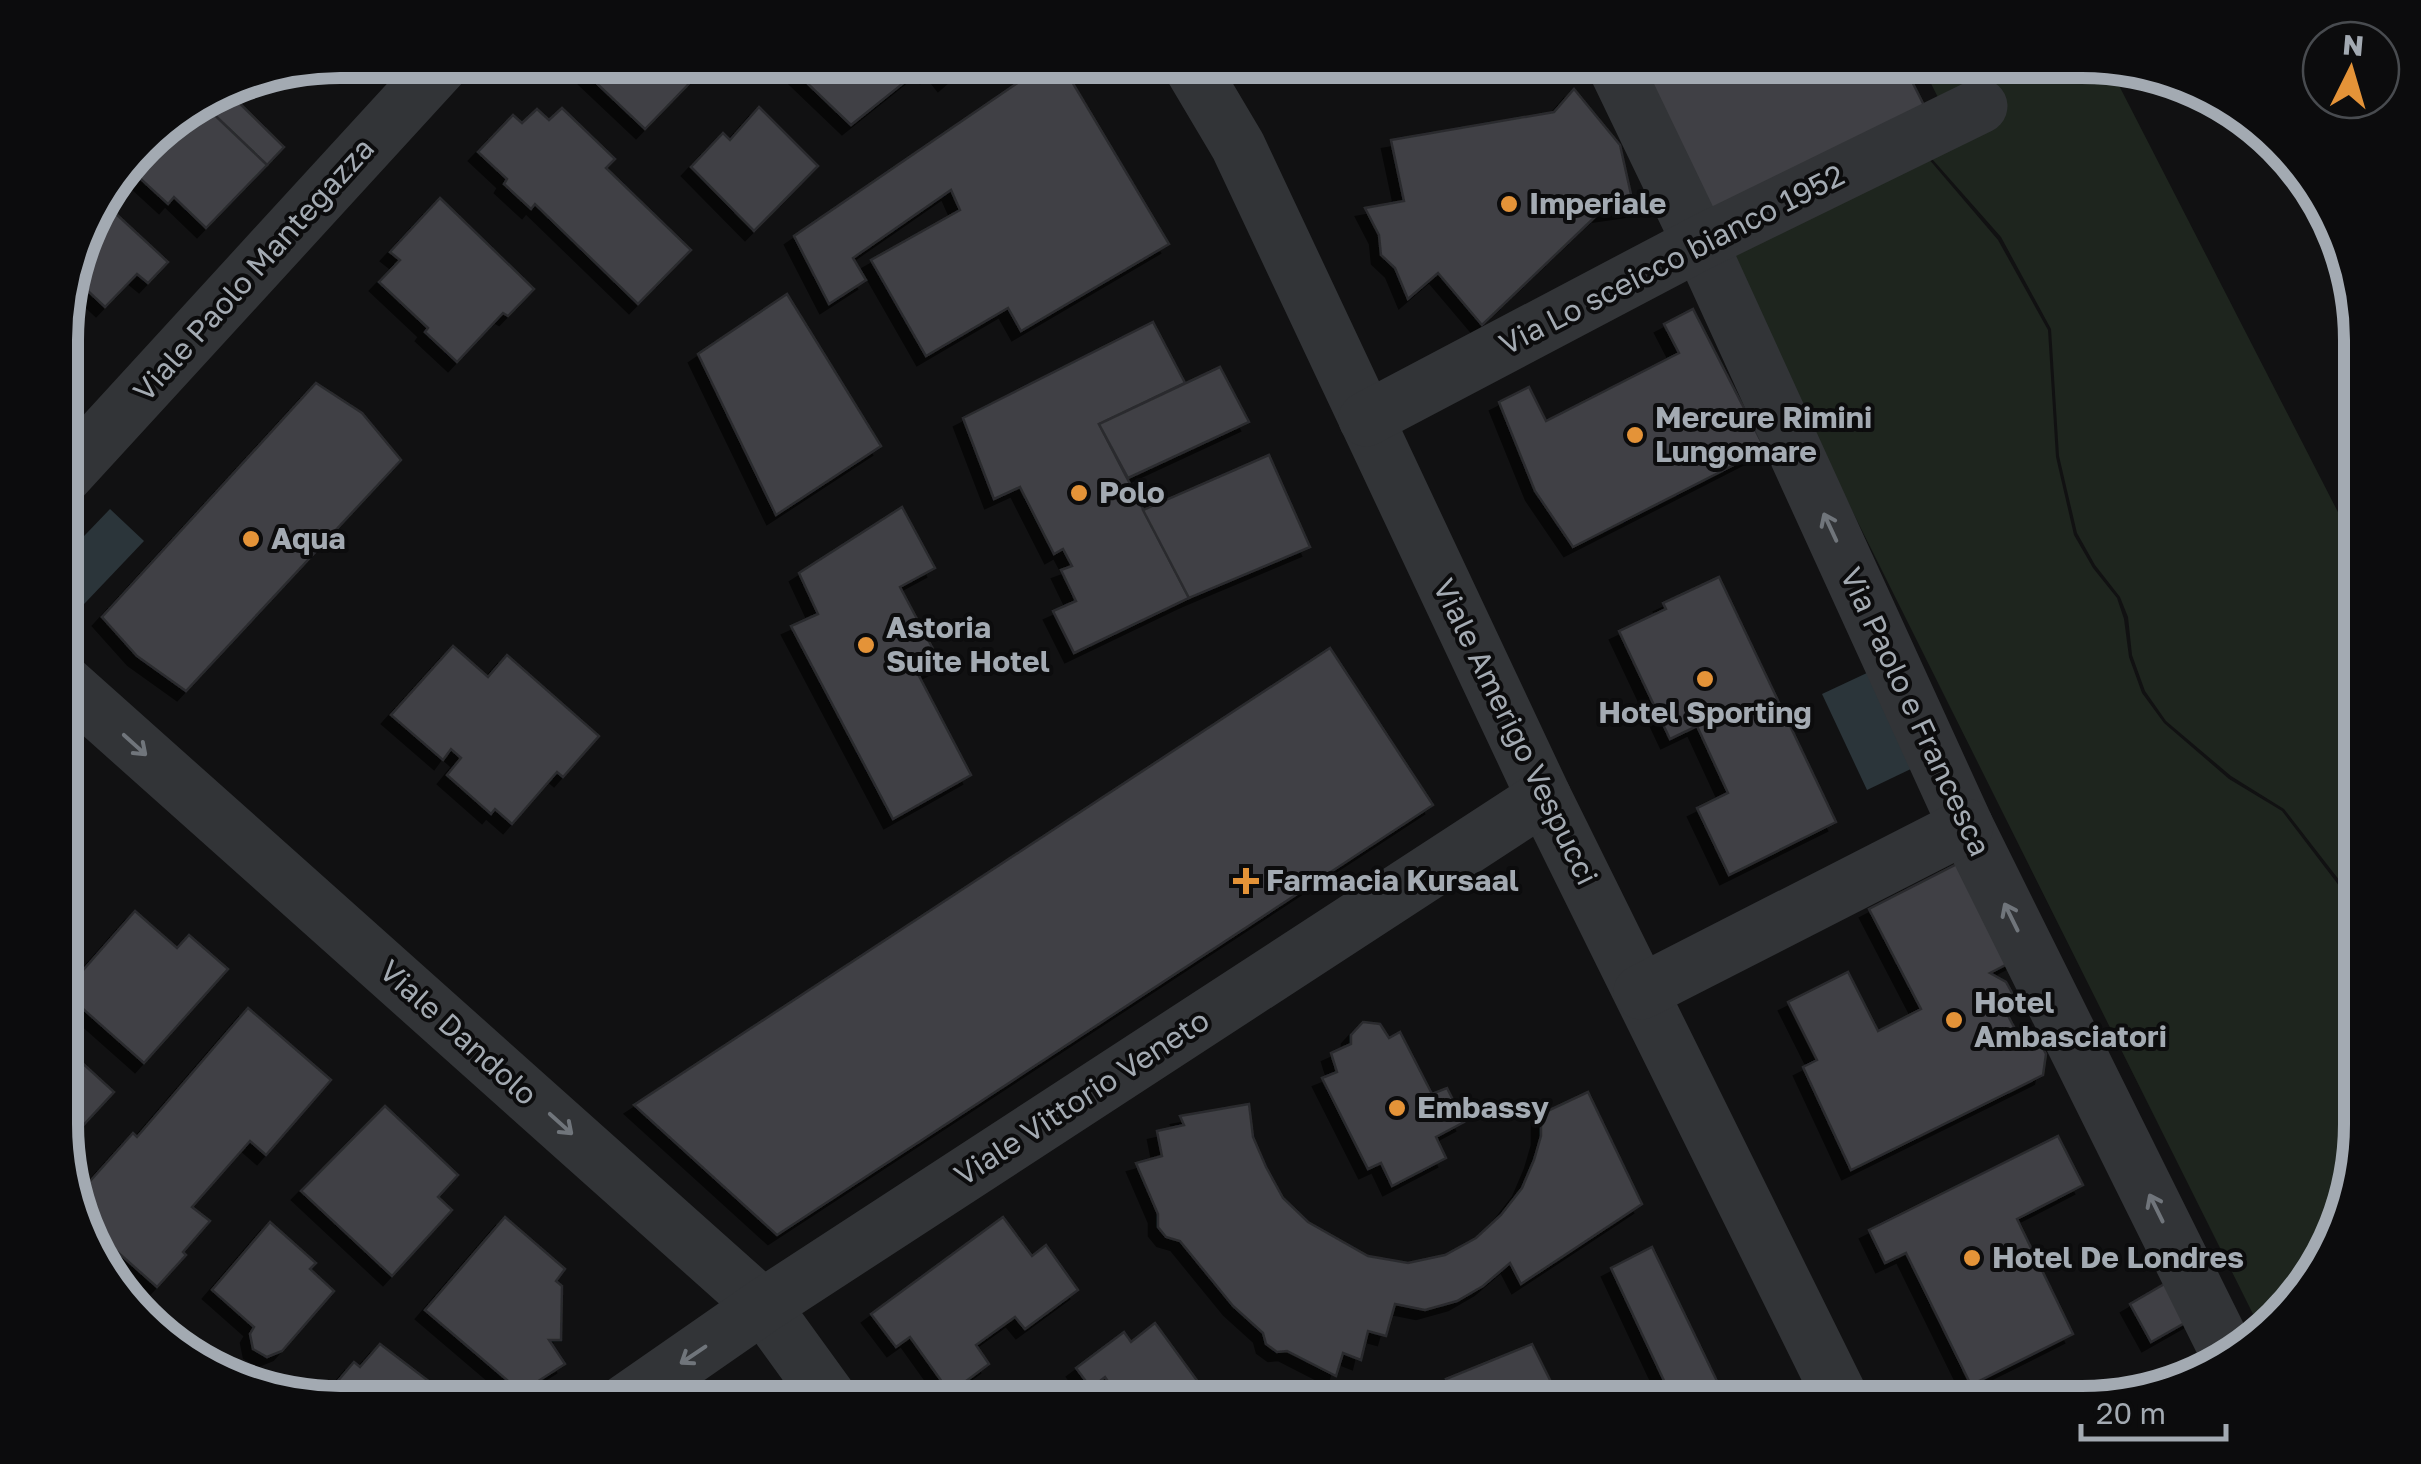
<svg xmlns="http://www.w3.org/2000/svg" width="2421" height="1464" font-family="'Golos Text',sans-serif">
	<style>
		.green { fill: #1e251e }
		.water { fill: #2b353a }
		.building { fill: #404145; stroke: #2b2c2e; stroke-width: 2.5; filter: url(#shadow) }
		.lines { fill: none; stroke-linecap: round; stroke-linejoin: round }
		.minor { stroke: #323437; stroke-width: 55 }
		.oneway { stroke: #70757b }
		.poi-dot { fill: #e49338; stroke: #0c0c0d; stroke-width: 4 }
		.labels { text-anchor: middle; stroke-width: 8; stroke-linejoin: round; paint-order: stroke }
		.poi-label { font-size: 30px; font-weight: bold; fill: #a3aab2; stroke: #0c0c0d; text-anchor: start }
		.street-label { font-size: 30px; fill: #a3aab2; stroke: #0c0c0d }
		.rim { fill: none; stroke: #a3aab2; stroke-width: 12 }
	</style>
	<defs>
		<filter id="shadow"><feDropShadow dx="-9" dy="9" stdDeviation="0" flood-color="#0009"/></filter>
	</defs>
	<rect width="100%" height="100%" fill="#111112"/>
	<g class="green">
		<path d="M1919 60H2082L2110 68 2360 555V920L2343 885 2284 809 2231 776 2166 721 2145 691 2132 655 2128 617 2120 597 2095 565 2077 533 2059 456 2051 329 2001 237 1918 143 1952 125Z"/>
		<path d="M1916 144 1998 240 2048 330 2056 457 2074 535 2093 568 2117 598 2124 619 2129 657 2142 693 2164 723 2229 779 2282 811 2340 887 2360 926V1142L2323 1265 2260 1328 1719 244Z"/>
	</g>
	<g class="water">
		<path d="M110 509 144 541 66 623 62 620V559Z"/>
		<path d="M1869 672 1915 767 1867 790 1822 694Z"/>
	</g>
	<g class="building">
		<path d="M572 60H704L708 64 645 129Z"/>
		<path d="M783 60H972L947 82 936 68 929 74 922 68 851 125Z"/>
		<path d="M1051 60H1059L1169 244 1021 331 1008 308 926 356 871 260 960 210 951 190 853 258 866 280 829 304 794 236Z"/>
		<path d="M1626 60H1901L1931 119 1711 228Z"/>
		<path d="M223 87 284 147 267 165 205 106Z"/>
		<path d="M222 88 205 106 267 165 206 228 174 197 168 204 131 170 137 164 132 159 155 130Z"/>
		<path d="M1574 89 1620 145 1634 208 1599 213 1482 325 1438 273 1408 299 1395 268 1381 255 1379 235 1365 208 1404 201 1391 140 1554 112Z"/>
		<path d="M759 107 818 166 754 231 691 167 723 133 730 140Z"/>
		<path d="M562 108 615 159 606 168 691 250 638 304 535 204 531 209 504 184 507 179 478 152 513 115 522 123 537 109 549 120Z"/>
		<path d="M440 198 534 289 508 316 503 313 457 362 425 332 428 328 379 282 400 260 390 252Z"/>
		<path d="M101 200 168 262 148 283 137 274 105 307 71 275 89 215Z"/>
		<path d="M787 294 881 446 776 515 698 354Z"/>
		<path d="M1693 309 1765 449 1573 547 1535 491 1499 402 1529 387 1546 421 1679 353 1664 324Z"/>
		<path d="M1153 322 1185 383 1099 424 1189 598 1074 653 1053 611 1076 601 1061 570 1072 566 1063 549 1054 554 1020 487 994 499 963 418Z"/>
		<path d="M1220 367 1249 422 1128 478 1099 424Z"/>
		<path d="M316 383 362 413 401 460 186 691 137 656 102 617Z"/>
		<path d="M1269 455 1310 547 1189 598 1143 510Z"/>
		<path d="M902 507 935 568 900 587 941 664 919 676 971 775 893 819 791 626 818 614 799 573Z"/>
		<path d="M1719 577 1836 822 1729 875 1697 808 1728 793 1697 726 1670 739 1619 631 1666 609 1663 603Z"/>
		<path d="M453 646 488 677 507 655 599 736 563 777 557 772 512 824 495 809 491 814 447 775 461 758 451 749 443 760 391 715Z"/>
		<path d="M1330 648 1433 805 777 1235 634 1105Z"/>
		<path d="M1963 861 2015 960 1990 973 2006 982 2017 1002 2005 1010 2022 1042 2036 1035 2046 1054 2043 1075 1851 1170 1803 1067 1817 1060 1788 1002 1848 972 1878 1031 1921 1009 1869 909Z"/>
		<path d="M135 911 177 948 189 935 228 969 144 1063 64 992Z"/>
		<path d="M248 1008 331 1080 266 1155 250 1141 192 1207 210 1221 183 1252 186 1255 157 1287 86 1224 76 1197 133 1133 137 1137Z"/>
		<path d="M1363 1022 1380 1024 1389 1038 1400 1032 1432 1094 1447 1088 1464 1122 1436 1137 1446 1158 1392 1186 1381 1163 1368 1169 1322 1078 1337 1072 1331 1053 1351 1044V1035Z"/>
		<path d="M79 1060 114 1092 62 1148V1062L71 1070Z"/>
		<path d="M1588 1092 1642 1204 1521 1284 1510 1263 1483 1286 1457 1301 1425 1310 1395 1304 1386 1336 1368 1331 1361 1360 1343 1353 1336 1376 1287 1351 1277 1352 1266 1344 1263 1333 1233 1306 1180 1241 1166 1237 1158 1227V1214L1136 1163 1162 1156 1157 1131 1184 1125 1180 1116 1249 1104 1253 1137 1266 1167 1283 1198 1308 1222 1368 1256 1408 1263 1445 1255 1476 1238 1501 1215 1522 1188 1534 1160 1541 1136V1114Z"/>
		<path d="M385 1106 458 1175 438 1197 452 1210 392 1276 301 1191Z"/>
		<path d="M2058 1136 2083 1185 2017 1219 2073 1334 1971 1385 1906 1253 1885 1263 1869 1230Z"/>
		<path d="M505 1217 565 1269 556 1281 562 1286 561 1340H549L565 1364 521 1392 425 1310Z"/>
		<path d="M1003 1217 1032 1256 1046 1245 1078 1290 1025 1329 1015 1317 976 1345 989 1364 950 1393 910 1337 896 1347 871 1314Z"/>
		<path d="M270 1222 316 1263 310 1269 334 1291 282 1351 267 1357 253 1349 250 1334 254 1327 212 1290Z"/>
		<path d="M1652 1247 1728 1404H1675L1611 1268Z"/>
		<path d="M2173 1279 2195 1317 2151 1342 2130 1304Z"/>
		<path d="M1155 1323 1209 1397 1199 1404H1124L1105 1377 1091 1388 1076 1368 1124 1332 1131 1342Z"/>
		<path d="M380 1344 435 1386 432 1390 448 1404H339L327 1401 335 1392 331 1389 354 1362 360 1367Z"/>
		<path d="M1532 1344 1552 1384 1545 1387 1551 1404H1456L1446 1379Z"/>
	</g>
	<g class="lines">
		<g class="minor">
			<path d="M1187 60 1238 146 1544 797 1844 1404"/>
			<path d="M1612 60 1700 243 1966 826 2230 1358"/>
			<path d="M1366 419 1700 243 1980 106"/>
			<path d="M62 479 446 60"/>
			<path d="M62 680 763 1306 834 1404"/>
			<path d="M1641 992 1966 826"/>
			<path d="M622 1404 763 1306 1544 797"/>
		</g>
	</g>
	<defs><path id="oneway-shaft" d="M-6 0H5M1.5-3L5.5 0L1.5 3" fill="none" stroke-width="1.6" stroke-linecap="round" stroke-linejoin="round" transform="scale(2.5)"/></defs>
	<g class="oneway">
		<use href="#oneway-shaft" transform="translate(1830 527) rotate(-115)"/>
		<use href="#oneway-shaft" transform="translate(135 745) rotate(42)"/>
		<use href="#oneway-shaft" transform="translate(2011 917) rotate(-116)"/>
		<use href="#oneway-shaft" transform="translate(561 1124) rotate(42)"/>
		<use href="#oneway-shaft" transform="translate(2156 1208) rotate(-116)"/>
		<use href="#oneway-shaft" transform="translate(693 1355) rotate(146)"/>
	</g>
	<g class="poi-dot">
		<circle cx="1509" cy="204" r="10"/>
		<circle cx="1635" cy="435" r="10"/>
		<circle cx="1079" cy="493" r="10"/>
		<circle cx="251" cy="539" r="10"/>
		<circle cx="866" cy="645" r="10"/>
		<circle cx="1705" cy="679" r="10"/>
		<path d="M1241 866h10v10h10v10h-10v10h-10v-10h-10v-10h10z"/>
		<circle cx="1954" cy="1020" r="10"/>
		<circle cx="1397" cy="1108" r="10"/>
		<circle cx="1972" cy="1258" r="10"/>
	</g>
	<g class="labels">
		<g class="poi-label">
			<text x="1529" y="214">Imperiale</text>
			<text x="1655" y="428">Mercure Rimini<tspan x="1655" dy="34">Lungomare</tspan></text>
			<text x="1099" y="503">Polo</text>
			<text x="271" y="549">Aqua</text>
			<text x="886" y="638">Astoria<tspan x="886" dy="34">Suite Hotel</tspan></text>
			<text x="1705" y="723" text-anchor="middle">Hotel Sporting</text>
			<text x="1266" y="891">Farmacia Kursaal</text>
			<text x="1974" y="1013">Hotel<tspan x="1974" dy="34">Ambasciatori</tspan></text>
			<text x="1417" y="1118">Embassy</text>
			<text x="1992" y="1268">Hotel De Londres</text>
		</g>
		<g class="street-label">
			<text transform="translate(1672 260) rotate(-27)" y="10">Via Lo sceicco bianco 1952</text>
			<text transform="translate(254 270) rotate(-48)" y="10">Viale Paolo Mantegazza</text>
			<text transform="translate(1915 712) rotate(65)" y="10">Via Paolo e Francesca</text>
			<text transform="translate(1515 732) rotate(64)" y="10">Viale Amerigo Vespucci</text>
			<text transform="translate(458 1033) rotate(42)" y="10">Viale Dandolo</text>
			<text transform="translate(1082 1098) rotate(-33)" y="10">Viale Vittorio Veneto</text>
		</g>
	</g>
	<path d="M0 0H2421V1464H0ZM340 78H2082A262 262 0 0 1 2344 340V1124A262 262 0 0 1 2082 1386H340A262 262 0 0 1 78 1124V340A262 262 0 0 1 340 78Z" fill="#0c0c0d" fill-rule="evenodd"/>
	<path class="rim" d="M340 78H2082A262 262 0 0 1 2344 340V1124A262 262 0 0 1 2082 1386H340A262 262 0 0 1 78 1124V340A262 262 0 0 1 340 78Z"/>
	<g transform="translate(2351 70) rotate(5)"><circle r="48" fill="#0c0c0d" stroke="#484b4f" stroke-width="2.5"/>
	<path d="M0-8L18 38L0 25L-18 38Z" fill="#e49338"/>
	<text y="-15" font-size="28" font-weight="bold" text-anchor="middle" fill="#a3aab2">N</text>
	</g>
	<path d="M2081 1424v15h145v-15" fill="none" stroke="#a3aab2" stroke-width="5"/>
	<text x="2096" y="1424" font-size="30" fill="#a3aab2" stroke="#0c0c0d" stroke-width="8" paint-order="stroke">20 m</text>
</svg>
